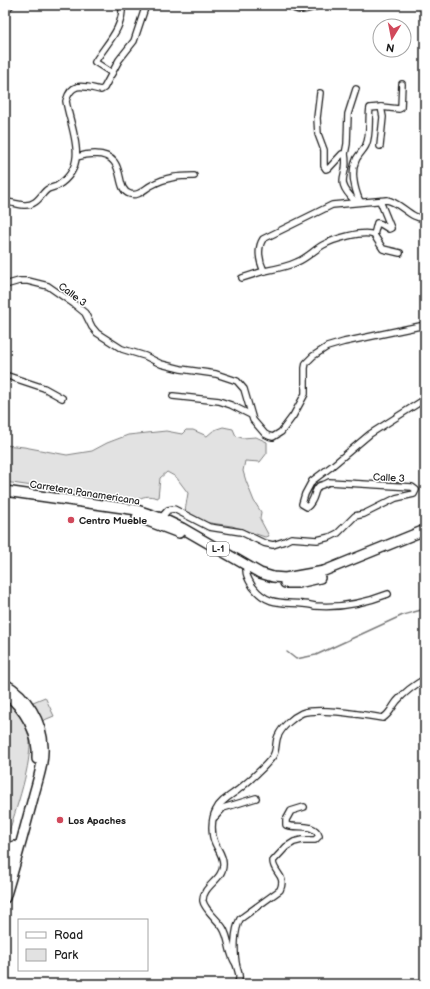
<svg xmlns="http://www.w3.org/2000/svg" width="430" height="989" font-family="'Balsamiq Sans',sans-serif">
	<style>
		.green { fill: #e2e2e2; stroke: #7f7f7f }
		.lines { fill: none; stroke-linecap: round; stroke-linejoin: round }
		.stream { stroke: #7a7a7a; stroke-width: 1.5 }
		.street-casing { stroke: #1c1c1c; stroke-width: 8 }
		.primary-casing { stroke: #1c1c1c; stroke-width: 12 }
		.street { stroke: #fff; stroke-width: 5.5 }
		.primary { stroke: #fff; stroke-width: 9 }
		.poi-dot { fill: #d1495b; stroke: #fff; stroke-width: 1.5 }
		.labels { text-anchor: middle; stroke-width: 3; stroke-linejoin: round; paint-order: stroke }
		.shield { fill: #fff; stroke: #606060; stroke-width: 1 }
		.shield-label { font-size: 9px; font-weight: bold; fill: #1c1c1c }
		.street-label { font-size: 10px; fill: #1c1c1c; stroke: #fff }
		.poi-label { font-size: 10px; font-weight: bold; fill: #1c1c1c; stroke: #fff; text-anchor: start }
	</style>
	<rect width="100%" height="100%" fill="#fff"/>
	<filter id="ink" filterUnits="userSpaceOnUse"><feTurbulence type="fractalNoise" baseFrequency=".025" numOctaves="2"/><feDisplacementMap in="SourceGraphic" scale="8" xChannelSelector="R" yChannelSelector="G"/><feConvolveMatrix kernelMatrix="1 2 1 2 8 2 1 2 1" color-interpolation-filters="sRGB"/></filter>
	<g filter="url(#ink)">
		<g class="green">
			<path d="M223 427 233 429 236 436 242 438 256 437 267 442V453L260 462 245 461 243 471 246 481 254 501 261 512 260 519 269 536 265 537 232 526 203 522 185 511 188 493 176 477 167 472 160 478 158 498C148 495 143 496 135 501L5 482V445L24 447 67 455 92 451 107 443 128 435 166 431 182 434 186 430H193L207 436 214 430Z"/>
			<path d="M45 697 54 716 42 721 33 702Z"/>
			<path d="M5 701C16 707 29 729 30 742 30 772 14 815 5 844Z"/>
		</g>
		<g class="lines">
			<path class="stream" d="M287 652 296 659 316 655 403 615 425 609"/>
			<defs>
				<g id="street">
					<path d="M289 5C299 14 309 9 321 5"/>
					<path d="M5 11 11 5"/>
					<path d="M112 73 95 62C106 44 124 28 122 5"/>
					<path d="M320 93 317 118 318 134 324 150V166L326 169 329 168 342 154H345C350 178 332 178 355 201H360"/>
					<path d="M380 146 383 117 381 107"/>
					<path d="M345 154 347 144 348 114 356 89"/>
					<path d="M77 157C83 155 88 154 95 154 129 155 113 189 130 194 139 197 145 188 152 185 166 177 179 176 194 176"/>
					<path d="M5 202C16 202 25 209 35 202 40 199 43 192 48 189 51 188 54 187 57 186 91 165 71 131 66 101 72 80 85 87 101 90L104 88 119 60 134 41 146 5"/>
					<path d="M360 202C355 190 350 174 356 160 358 155 364 150 366 145 371 134 368 119 370 108L381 107 399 109 401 108 402 84"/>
					<path d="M374 235 377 223 381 224 389 229 391 228 380 201"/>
					<path d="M400 253 383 249 374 235C363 230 334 239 323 245 314 250 307 258 297 262 287 267 275 269 264 271 259 261 257 248 263 239L332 205 387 200C402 203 411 220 425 218"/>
					<path d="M242 278 264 271"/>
					<path d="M5 285 19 281H28L48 286 74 304 85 313 92 327 97 333 122 349 145 356 161 364 181 369 216 374 237 381 244 389 253 420 265 434 269 436 273 437 281 432 293 416 305 394V368L306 363 313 356 327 347 344 342 425 325"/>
					<path d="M5 375 44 388 62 398"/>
					<path d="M173 396 219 401 231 405 251 415"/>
					<path d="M161 518 168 510 174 509 209 527 241 532 264 543 273 545 285 541 291 538 317 540 330 537 338 533 355 516 364 514 396 498 414 494 416 490 412 487 329 482C326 484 322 485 319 486 313 491 316 500 307 507L302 504 305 494 312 481 332 466 370 434 425 399"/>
					<path d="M246 570C246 577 250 582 253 587 268 606 282 602 303 604 307 604 311 605 315 606 340 608 365 603 388 594"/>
					<path d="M215 817 223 808 256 798"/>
					<path d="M236 964C228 954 230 939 223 928 218 920 204 909 203 901 202 886 223 880 223 865 224 857 218 850 215 843 211 834 211 819 216 810 220 801 230 796 238 790 250 780 263 770 273 756 277 750 275 742 278 736 282 727 293 717 302 713 319 707 364 715 383 718 390 714 392 707 397 701 405 692 414 685 425 679"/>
					<path d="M237 984C242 976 237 971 236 963 234 950 234 931 240 919L280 890C287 875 273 873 273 861L286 847 294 842 302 840H315L319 836C314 822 296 829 286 825V820L291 811 304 807"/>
				</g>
				<g id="primary">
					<path d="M5 491 137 510 161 518 182 528 260 573 273 577 285 578 324 571 425 530"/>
					<path d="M137 517 179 533"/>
					<path d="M285 583H298L320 578"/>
					<path d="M5 684C27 696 42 722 43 747 44 764 37 782 33 798 24 832 15 865 5 898"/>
					<path d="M5 693C25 709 39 732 37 759"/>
					<path d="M5 875 14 846"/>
				</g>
			</defs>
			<use href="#street" class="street-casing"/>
			<use href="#primary" class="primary-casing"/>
			<use href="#street" class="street"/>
			<use href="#primary" class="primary"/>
		</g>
	</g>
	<g class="poi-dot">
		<circle cx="71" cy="520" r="4"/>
		<circle cx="60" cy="820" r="4"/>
	</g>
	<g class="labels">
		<rect class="shield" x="207" y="542" width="22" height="14" rx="3"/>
		<g class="shield-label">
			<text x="218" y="552">L-1</text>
		</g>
		<g class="street-label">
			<text transform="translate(73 294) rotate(37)" y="4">Calle 3</text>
			<text transform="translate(389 477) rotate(3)" y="4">Calle 3</text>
			<text transform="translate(85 492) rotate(9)" y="4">Carretera Panamericana</text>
		</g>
		<g class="poi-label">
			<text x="79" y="524">Centro Mueble</text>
			<text x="68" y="824">Los Apaches</text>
		</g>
	</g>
	<rect width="430" height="989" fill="none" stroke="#fff" stroke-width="20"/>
	<rect x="10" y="10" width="410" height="969" fill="none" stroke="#1c1c1c" stroke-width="1.5" filter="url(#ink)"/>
	<rect x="18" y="919" width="130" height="52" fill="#ffffff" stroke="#a4a4a4"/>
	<rect x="26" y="932" width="20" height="6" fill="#ffffff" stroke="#a4a4a4"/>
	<text x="54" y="939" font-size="12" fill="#1c1c1c">Road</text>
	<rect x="26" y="949" width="20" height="12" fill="#e2e2e2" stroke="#a4a4a4"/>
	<text x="54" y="959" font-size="12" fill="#1c1c1c">Park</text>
	<g transform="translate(392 38) rotate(190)"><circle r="19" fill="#ffffff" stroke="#a4a4a4"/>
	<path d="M0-3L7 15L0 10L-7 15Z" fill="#d1495b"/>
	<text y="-6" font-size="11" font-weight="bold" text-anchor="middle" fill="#1c1c1c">N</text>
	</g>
</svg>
